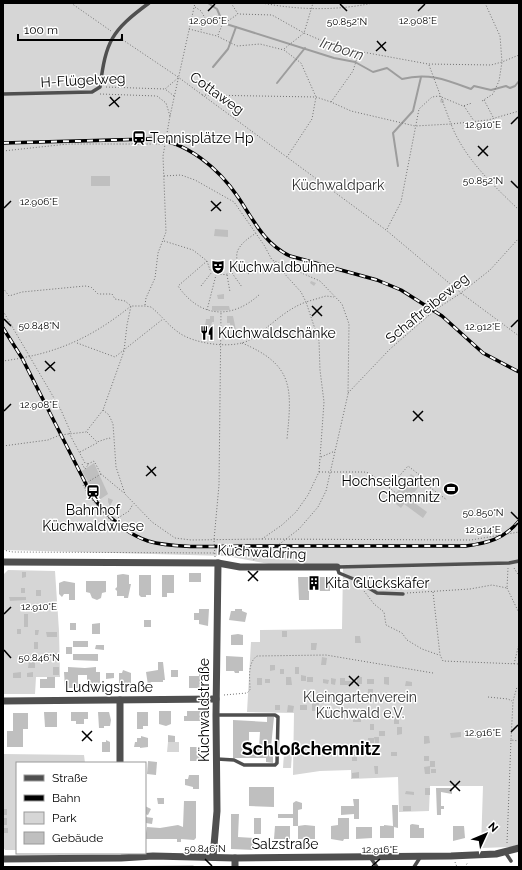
<svg xmlns="http://www.w3.org/2000/svg" width="522" height="870" font-family="Raleway,sans-serif">
	<style>
		.green { fill: #d6d6d6 }
		.lines { fill: none; stroke-linecap: round; stroke-linejoin: round }
		.stream { stroke: #9d9d9d; stroke-width: 2 }
		.building { fill: #bfbfbf; fill-rule: evenodd }
		.path { stroke: #717171; stroke-width: 1; stroke-dasharray: 1 2; stroke-linecap: butt }
		.lane { stroke: #4f4f4f; stroke-width: 3.5 }
		.street { stroke: #4f4f4f; stroke-width: 7 }
		.rail-casing { stroke: #000; stroke-width: 3.5 }
		.rail { stroke: #fff; stroke-width: 2; stroke-dasharray: 6; stroke-linecap: butt }
		.ticks { fill: none; stroke: #000; stroke-width: 1.5 }
		.labels { text-anchor: middle; stroke-width: 3; stroke-linejoin: round; paint-order: stroke }
		.street-label { font-size: 14px; fill: #000; stroke: #fff }
		.poi-label { font-size: 14px; fill: #000; stroke: #fff; text-anchor: start }
		.park-label { font-size: 14px; fill: #2d2d2d; stroke: #fff }
		.water-label { font-size: 15px; font-style: italic; fill: #3e3e3e; stroke: #fff }
		.district-label { font-size: 18px; font-weight: bold; fill: #000; stroke: #fff }
		.ticks-label { font-size: 10px; text-anchor: middle; fill: #000; stroke: #fff; stroke-width: 3; stroke-linejoin: round; paint-order: stroke }
	</style>
	<rect width="100%" height="100%" fill="#fff"/>
	<g class="green">
		<path d="M3 3H519V844L511 847 481 848 483 786H430L429 811 399 812 398 777 351 779V770L320 771 293 775 294 713 247 712 251 642H260V630L342 629 343 568 269 564 226 556 3 550Z"/>
		<path d="M8 570 55 571 59 631 60 677H36L35 694H3L4 574Z"/>
		<path d="M168 742H179V752H167Z"/>
		<path d="M284 753H292L291 768H283Z"/>
		<path d="M3 754 84 755 85 763H17V850H5L3 847Z"/>
		<path d="M193 865 195 867H63H79Z"/>
	</g>
	<g class="lines">
		<g class="stream">
			<path d="M208 3 217 9 223 23 334 58 355 62 373 72 387 68 402 79C428 72 447 80 471 89L474 86 491 90 506 86 510 88 515 86 519 81"/>
			<path d="M213 67 228 49 236 27"/>
			<path d="M277 83 305 48"/>
			<path d="M398 166 393 133 413 111 421 77"/>
		</g>
	</g>
	<g class="building">
		<circle cx="442" cy="101" r="2"/>
		<rect x="149" y="133" width="5" height="4"/>
		<rect x="91" y="176" width="19" height="10"/>
		<path d="M215 229 228 230V237L214 236Z"/>
		<path d="M311 281 316 283 314 286 310 283Z"/>
		<path d="M224 294V299H218L217 295Z"/>
		<path d="M212 306H229L230 310 214 311 212 310Z"/>
		<path d="M210 316H214V322H212L209 334 204 333 206 319H210Z"/>
		<path d="M227 316H233L237 335 231 336 230 323H227Z"/>
		<path d="M94 463 108 494 99 500 82 471Z"/>
		<path d="M411 474 422 482 414 493 417 495 418 501 416 504 427 512 423 518 404 504 401 508 392 501 394 498 393 497Z"/>
		<path d="M455 488 459 490 454 497 450 493Z"/>
		<path d="M108 498 113 500 110 506 108 502Z"/>
		<path d="M22 572H26V577L22 578Z"/>
		<rect x="189" y="573" width="12" height="9"/>
		<path d="M123 574 129 575V584H131L128 598H124V596H117V591L115 589 117 587V575Z"/>
		<path d="M139 575H151V595H146V597H141L139 595Z"/>
		<path d="M162 575H174V593H167V597H162Z"/>
		<path d="M298 577H330V591H314V588H309V600H299Z"/>
		<path d="M64 581 75 583V600H69V594H64L62 597 59 594V583Z"/>
		<path d="M86 581H106V592L102 593 101 598 97 600 92 598 90 593 86 592Z"/>
		<rect x="21" y="588" width="4" height="5"/>
		<rect x="36" y="590" width="5" height="6"/>
		<path d="M9 597H26V600L10 601Z"/>
		<path d="M199 609H209L208 626 199 624V620H194V613H199Z"/>
		<path d="M235 609H242V611L247 613 245 622 229 620 231 611H235Z"/>
		<rect x="24" y="614" width="4" height="13"/>
		<rect x="144" y="620" width="7" height="7"/>
		<rect x="70" y="623" width="6" height="7"/>
		<path d="M100 623V634H92V624Z"/>
		<rect x="17" y="629" width="4" height="5"/>
		<path d="M35 630H39L38 635H35Z"/>
		<rect x="282" y="631" width="5" height="6"/>
		<path d="M46 632H57V637H47Z"/>
		<path d="M238 634 243 635V645H231V635Z"/>
		<path d="M355 636H360L361 643H355Z"/>
		<rect x="73" y="641" width="15" height="6"/>
		<rect x="34" y="642" width="4" height="7"/>
		<path d="M311 643H317L316 650H311Z"/>
		<path d="M96 645H104V650L95 649Z"/>
		<rect x="66" y="647" width="6" height="7"/>
		<rect x="54" y="653" width="4" height="6"/>
		<path d="M73 654H98V661L73 660Z"/>
		<path d="M226 656 243 657V671H239V673H235L234 671H226Z"/>
		<path d="M322 657 327 658 326 665H321Z"/>
		<path d="M29 661H35V668H28Z"/>
		<path d="M158 662H163L165 680H163V682H151L148 685 146 672 158 670Z"/>
		<path d="M270 665H275V670L270 671Z"/>
		<rect x="53" y="667" width="6" height="8"/>
		<path d="M68 667 85 668 96 667V672H100V688H87V675H78V688H65L64 672H68Z"/>
		<rect x="295" y="667" width="4" height="7"/>
		<rect x="280" y="669" width="4" height="5"/>
		<path d="M123 670 131 673V687H119V673H122Z"/>
		<rect x="171" y="670" width="7" height="7"/>
		<path d="M199 670H205V676H203V688H189V676H199Z"/>
		<path d="M21 672V678H13V673Z"/>
		<path d="M33 672V677H27V673Z"/>
		<path d="M106 673H114V678L106 679Z"/>
		<path d="M301 675 306 676V681H301Z"/>
		<path d="M47 677H55V688H40V679H47Z"/>
		<path d="M286 677H291L292 685H286Z"/>
		<rect x="307" y="677" width="6" height="5"/>
		<rect x="357" y="677" width="5" height="7"/>
		<path d="M384 677H389V685L384 684Z"/>
		<rect x="257" y="678" width="5" height="7"/>
		<path d="M331 678 336 679 335 685 331 684Z"/>
		<path d="M340 678H345V681H353V685H340Z"/>
		<rect x="265" y="679" width="5" height="4"/>
		<path d="M323 679 329 680 328 684 323 683Z"/>
		<rect x="367" y="679" width="7" height="5"/>
		<path d="M406 681 412 682V686H405Z"/>
		<rect x="368" y="689" width="5" height="7"/>
		<rect x="380" y="694" width="7" height="5"/>
		<path d="M414 694 416 699 411 701 410 695Z"/>
		<rect x="312" y="702" width="7" height="9"/>
		<rect x="275" y="705" width="5" height="5"/>
		<path d="M288 705 294 706 293 712H287Z"/>
		<rect x="300" y="705" width="7" height="5"/>
		<path d="M159 711H171V724L166 726 159 724Z"/>
		<path d="M187 711H201L202 721H184V716H187Z"/>
		<path d="M44 712H57V727H45Z"/>
		<path d="M71 712H88V719H84V724H76V721H71Z"/>
		<path d="M98 712H109L111 720 110 726H104V728H99Z"/>
		<path d="M137 712H148V726H143V729H137Z"/>
		<path d="M13 713H28V729H23V747H7V731H13Z"/>
		<path d="M267 717H274L271 747H273V763L266 762V758H233V720L267 722ZM249 732H260L259 747 249 746Z"/>
		<rect x="353" y="717" width="8" height="5"/>
		<rect x="394" y="717" width="5" height="7"/>
		<rect x="370" y="724" width="4" height="6"/>
		<path d="M397 727H402V734L397 735Z"/>
		<rect x="379" y="731" width="6" height="5"/>
		<path d="M461 732V737L451 738 450 733Z"/>
		<path d="M168 735 175 736V742H168Z"/>
		<path d="M141 736 148 738V747L140 748V747H134L135 742H137V738H141Z"/>
		<path d="M424 736H429L430 743 424 744Z"/>
		<path d="M374 737H379V743H375Z"/>
		<rect x="368" y="738" width="6" height="5"/>
		<path d="M106 740 110 742V752H102V742H106Z"/>
		<rect x="190" y="747" width="11" height="14"/>
		<rect x="391" y="752" width="6" height="4"/>
		<rect x="424" y="756" width="5" height="5"/>
		<rect x="352" y="757" width="5" height="4"/>
		<path d="M148 761 157 762 156 775 147 774Z"/>
		<rect x="430" y="761" width="5" height="6"/>
		<path d="M374 766H378V774H375Z"/>
		<path d="M430 766V774H425L424 767Z"/>
		<rect x="431" y="769" width="5" height="4"/>
		<path d="M359 772V778H352V773Z"/>
		<path d="M189 775H199V789H193V787L185 785V779H188Z"/>
		<path d="M249 787H274V807L249 806Z"/>
		<rect x="425" y="788" width="5" height="7"/>
		<path d="M436 788H452V794L441 792V806H444V809H441V815H437Z"/>
		<path d="M406 791 414 792V795L405 794Z"/>
		<path d="M157 798H164V804H158Z"/>
		<path d="M353 799H359V819H354V814L341 815V806H354Z"/>
		<path d="M184 801H196V838L194 840 181 839V842H177V839H145L147 827 160 828 178 825 183 827Z"/>
		<path d="M296 801 302 803V809L298 810V826H293V818H278V814H293V803Z"/>
		<path d="M392 805H398V828L394 827V838H380V826H384V825L393 826Z"/>
		<path d="M145 806 151 809 148 815 145 814Z"/>
		<rect x="403" y="806" width="8" height="5"/>
		<rect x="3" y="809" width="4" height="6"/>
		<path d="M231 814H239L238 837 254 838V850L231 849Z"/>
		<path d="M146 817 153 818 152 824 146 823Z"/>
		<path d="M3 818H7V825H4Z"/>
		<rect x="254" y="818" width="7" height="16"/>
		<path d="M338 818H349V839H344L343 841 331 839V826L338 825Z"/>
		<path d="M412 824 419 825V828H424V838H410V825Z"/>
		<path d="M305 825 315 826V839H310L308 844H305L304 839H298V826Z"/>
		<path d="M275 826H290V839H274Z"/>
		<path d="M453 826H464L465 838 453 841Z"/>
		<path d="M356 827H372V838L356 839Z"/>
		<rect x="4" y="828" width="4" height="5"/>
	</g>
	<g class="lines">
		<g class="path">
			<path d="M71 3 111 31"/>
			<path d="M231 3 238 14 272 15 304 33 325 42 357 51 428 64 491 65 502 62 519 55"/>
			<path d="M262 3C299 10 335 11 373 3"/>
			<path d="M195 7 201 11 205 18 201 30"/>
			<path d="M189 29 217 36 237 46 260 44 284 50 301 63 316 97 312 119 287 157"/>
			<path d="M218 35 222 25 238 14"/>
			<path d="M120 38 178 77 386 230 461 293 519 336"/>
			<path d="M284 49 304 33 313 3"/>
			<path d="M356 59 357 52"/>
			<path d="M429 65 451 124 488 120 519 111"/>
			<path d="M106 87 165 89"/>
			<path d="M100 94 157 96 166 103 170 116"/>
			<path d="M202 95 316 97 331 102 351 111 415 126 451 124C464 158 493 185 519 210"/>
			<path d="M174 96 165 89 178 78"/>
			<path d="M484 100 494 119"/>
			<path d="M482 101 493 94 499 81 502 62 500 36 485 3"/>
			<path d="M331 102 353 71 357 58"/>
			<path d="M464 106 474 121"/>
			<path d="M3 151 68 144H164"/>
			<path d="M164 176 181 175 195 180 234 202 264 245 272 260 320 281 342 304 349 324 348 394 326 491 318 507 299 529 277 546 253 560"/>
			<path d="M387 229 401 202 419 109 432 97 439 96 463 106 472 103"/>
			<path d="M164 241 193 250 207 261 210 270C220 277 235 277 237 262 237 258 236 254 238 250 242 242 249 238 256 233"/>
			<path d="M207 261 178 286C200 318 232 320 260 294"/>
			<path d="M237 263 250 275"/>
			<path d="M232 273 242 287"/>
			<path d="M227 275 230 292"/>
			<path d="M201 286 212 272"/>
			<path d="M3 288 9 296 22 292 85 286 91 287 98 294H112L115 299 125 301 131 306C90 339 55 354 3 361"/>
			<path d="M145 305 146 298 155 278 158 253 166 232 163 156 170 116 195 3"/>
			<path d="M207 310 216 275"/>
			<path d="M3 311 61 410 71 433"/>
			<path d="M77 343 115 357 163 319"/>
			<path d="M242 343C294 365 292 388 287 439"/>
			<path d="M348 393 390 349 435 310 461 293 490 270 519 238"/>
			<path d="M103 410 109 415 113 424 116 467 125 494 152 522 175 538 191 540 262 539 282 525 296 512 308 495 319 472 324 402 320 370 319 341 306 302 326 296 334 297"/>
			<path d="M87 432 97 442 109 438 112 439"/>
			<path d="M69 433 85 463 88 464"/>
			<path d="M3 434V492"/>
			<path d="M3 446 48 440 60 435 86 432 103 410 124 351 127 325 131 306H145L151 307C161 315 168 325 178 332 193 344 235 350 251 339 270 327 284 310 306 302L301 292 273 261"/>
			<path d="M80 452 97 443"/>
			<path d="M321 457 335 451"/>
			<path d="M82 464 85 469 88 465"/>
			<path d="M88 464 94 461 101 474 124 493"/>
			<path d="M319 472H364L369 473 396 493"/>
			<path d="M101 474 83 485C92 502 104 515 119 528L120 524"/>
			<path d="M389 488 408 466 426 480 424 483 447 500"/>
			<path d="M118 518 129 511 133 504"/>
			<path d="M262 539 471 540 519 532"/>
			<path d="M3 550 13 552 214 553"/>
			<path d="M215 557 214 540 219 485 221 312"/>
			<path d="M514 568 519 576"/>
			<path d="M507 588 519 613"/>
			<path d="M364 591 374 604 384 612 386 625 402 633 407 640 422 649 439 655"/>
			<path d="M433 592 440 655 443 661 519 664"/>
			<path d="M407 593 470 589 492 585 507 588 508 568"/>
			<path d="M514 664 519 644"/>
			<path d="M519 687H517L513 701 511 740 519 741"/>
			<path d="M224 695 247 693 250 690C250 679 247 663 257 656L326 655 433 673"/>
			<path d="M488 697 508 699 512 701"/>
			<path d="M507 843 511 740"/>
			<path d="M455 862 457 867"/>
			<path d="M465 867 468 862"/>
		</g>
		<g class="lane">
			<path d="M3 94 92 92 100 87C106 41 111 31 149 3"/>
			<path d="M403 594 377 593 356 580 339 573 337 567 509 563 519 561"/>
			<path d="M216 715H275L278 717 277 763 275 765H244L234 760 217 759"/>
			<path d="M505 852 511 861"/>
			<path d="M370 857 377 867"/>
			<path d="M414 867 421 856"/>
		</g>
		<g class="street">
			<path d="M3 562 218 563 240 567H337"/>
			<path d="M120 700V763"/>
			<path d="M3 701 216 699"/>
			<path d="M213 857 217 811 216 715 218 563"/>
			<path d="M3 859 121 858 153 856 235 858 451 856 496 854 519 848"/>
			<path d="M235 867V858"/>
		</g>
		<defs>
			<g id="rail">
				<path d="M3 143 150 139C186 140 219 169 238 197 253 219 264 244 290 256L377 280 401 290 442 316 483 353 519 372"/>
				<path d="M3 328 22 358 92 496C107 516 124 533 148 541 175 549 219 546 248 546 321 546 393 546 466 546 488 543 504 539 519 521"/>
			</g>
		</defs>
		<use href="#rail" class="rail-casing"/>
		<use href="#rail" class="rail"/>
	</g>
	<path class="ticks" d="M340 4 347 11M208 11 215 4M418 11 425 4M377 41 386 51M376 51 386 42M110 97 119 107M109 106 120 97M511 124 518 117M478 146 488 156M478 156 488 146M511 181 518 188M211 201 221 211M4 208 11 201M211 211 221 202M312 306 322 316M312 316 322 306M4 319 11 326M511 327 518 320M45 361 55 371M45 371 55 362M4 411 11 404M413 411 423 421M413 421 423 411M147 466 156 476M146 476 156 467M511 512 518 519M511 530 518 523M248 571 258 581M248 581 258 571M4 614 11 607M4 650 11 658M349 676 359 686M349 686 359 676M82 731 92 741M511 732 518 725M82 741 92 731M450 781 460 791M450 791 460 781M205 859 212 866M372 866 380 859"/>
	<defs>
		<symbol id="station-bare" viewBox="-9 -9 18 18"><path d="M-3-6H3Q5-6 5-4V2Q5 4 3 4L4.5 6H3L1.5 4h-3L-3 6H-4.5L-3 4Q-5 4-5 2V-4Q-5-6-3-6ZM-3.5-4v3h7v-3ZM-3.5 1v1.5H-2V1ZM2 1v1.5H3.5V1Z" fill="#000" stroke="#fff" stroke-width="2.5" paint-order="stroke"/></symbol>
		<symbol id="theatre-bare" viewBox="-9 -9 18 18"><path d="M-5-5.5Q0-4 5-5.5V0Q5 5 0 6Q-5 5-5 0ZM-3.3-2.5H-1v1.5H-3.3ZM1-2.5H3.3v1.5H1ZM-2.8 1Q0 5.5 2.8 1Z" fill="#000" stroke="#fff" stroke-width="2.5" paint-order="stroke"/></symbol>
		<symbol id="restaurant-bare" viewBox="-9 -9 18 18"><path d="M-5-6h1v4h1v-4h1v4h1v-4h1v5L-1.5 .5V6h-2V.5L-5-1ZM5-6V6H3V1.5H1.5Q1.5-4 5-6Z" fill="#000" stroke="#fff" stroke-width="2.5" paint-order="stroke"/></symbol>
		<symbol id="stadium-bare" viewBox="-9 -9 18 18"><path d="M0-5a6.5 5 0 1 0 0 10a6.5 5 0 1 0 0-10ZM-3.5-1.8h7v3.6h-7Z" fill="#000" stroke="#fff" stroke-width="2.5" paint-order="stroke"/></symbol>
		<symbol id="building-bare" viewBox="-9 -9 18 18"><path d="M-4-6H4V6H1V3H-1V6H-4ZM-2.5-4.3h1.7v1.8h-1.7ZM.8-4.3h1.7v1.8H.8ZM-2.5-1h1.7V.8h-1.7ZM.8-1h1.7V.8H.8Z" fill="#000" stroke="#fff" stroke-width="2.5" paint-order="stroke"/></symbol>
	</defs>
	<g fill-rule="evenodd">
		<use href="#station-bare" x="129" y="128" width="20" height="20"/>
		<use href="#theatre-bare" x="208" y="257" width="20" height="20"/>
		<use href="#restaurant-bare" x="197" y="323" width="20" height="20"/>
		<use href="#stadium-bare" x="441" y="479" width="20" height="20"/>
		<use href="#station-bare" x="83" y="482" width="20" height="20"/>
		<use href="#building-bare" x="304" y="573" width="20" height="20"/>
	</g>
	<g class="labels">
		<g class="street-label">
			<text transform="translate(83 80) rotate(-3)" y="5">H-Flügelweg</text>
			<text transform="translate(217 93) rotate(36)" y="5">Cottaweg</text>
			<text transform="translate(427 308) rotate(-39)" y="5">Schaftreibeweg</text>
			<text transform="translate(262 552) rotate(3)" y="5">Küchwaldring</text>
			<text x="109" y="692">Ludwigstraße</text>
			<text transform="translate(204 710) rotate(-90)" y="5">Küchwaldstraße</text>
			<text x="285" y="849">Salzstraße</text>
		</g>
		<g class="poi-label">
			<text x="150" y="143">Tennisplätze Hp</text>
			<text x="229" y="272">Küchwaldbühne</text>
			<text x="218" y="338">Küchwaldschänke</text>
			<text x="440" y="486" text-anchor="end">Hochseilgarten<tspan x="440" dy="16">Chemnitz</tspan></text>
			<text x="93" y="515" text-anchor="middle">Bahnhof<tspan x="93" dy="16">Küchwaldwiese</tspan></text>
			<text x="325" y="588">Kita Glückskäfer</text>
		</g>
		<g class="park-label">
			<text x="338" y="190">Küchwaldpark</text>
			<text x="360" y="702">Kleingartenverein<tspan x="360" dy="16">Küchwald e.V.</tspan></text>
		</g>
		<g class="water-label">
			<text transform="translate(342 49) rotate(18)" y="5">Irrborn</text>
		</g>
		<g class="district-label">
			<text x="311" y="755">Schloßchemnitz</text>
		</g>
	</g>
	<g class="ticks-label">
		<text x="208" y="24">12.906°E</text>
		<text x="418" y="24">12.908°E</text>
		<text x="347" y="25">50.852°N</text>
		<text x="483" y="128">12.910°E</text>
		<text x="483" y="184">50.852°N</text>
		<text x="39" y="205">12.906°E</text>
		<text x="39" y="329">50.848°N</text>
		<text x="483" y="330">12.912°E</text>
		<text x="39" y="408">12.908°E</text>
		<text x="483" y="516">50.850°N</text>
		<text x="483" y="533">12.914°E</text>
		<text x="39" y="610">12.910°E</text>
		<text x="39" y="661">50.846°N</text>
		<text x="483" y="736">12.916°E</text>
		<text x="205" y="852">50.846°N</text>
		<text x="380" y="853">12.916°E</text>
	</g>
	<rect width="522" height="870" fill="none" stroke="#000000" stroke-width="8"/>
	<rect x="16" y="762" width="130" height="92" fill="#ffffff" stroke="#999999"/>
	<rect x="24" y="775" width="20" height="6" fill="#4f4f4f" stroke="#999999"/>
	<text x="52" y="782" font-size="12" fill="#000000">Straße</text>
	<rect x="24" y="795" width="20" height="6" fill="#000000" stroke="#999999"/>
	<text x="52" y="802" font-size="12" fill="#000000">Bahn</text>
	<rect x="24" y="812" width="20" height="12" fill="#d6d6d6" stroke="#999999"/>
	<text x="52" y="822" font-size="12" fill="#000000">Park</text>
	<rect x="24" y="832" width="20" height="12" fill="#bfbfbf" stroke="#999999"/>
	<text x="52" y="842" font-size="12" fill="#000000">Gebäude</text>
	<g transform="translate(486 834) rotate(46)" stroke="#ffffff" stroke-width="3" paint-order="stroke">
	<path d="M0-3L7 15L0 10L-7 15Z" fill="#000000"/>
	<text y="-6" font-size="11" font-weight="bold" text-anchor="middle" fill="#000000">N</text>
	</g>
	<path d="M18 34v6h104v-6" fill="none" stroke="#000000" stroke-width="2"/>
	<text x="24" y="34" font-size="12" fill="#000000" stroke="#ffffff" stroke-width="3" paint-order="stroke">100 m</text>
</svg>
